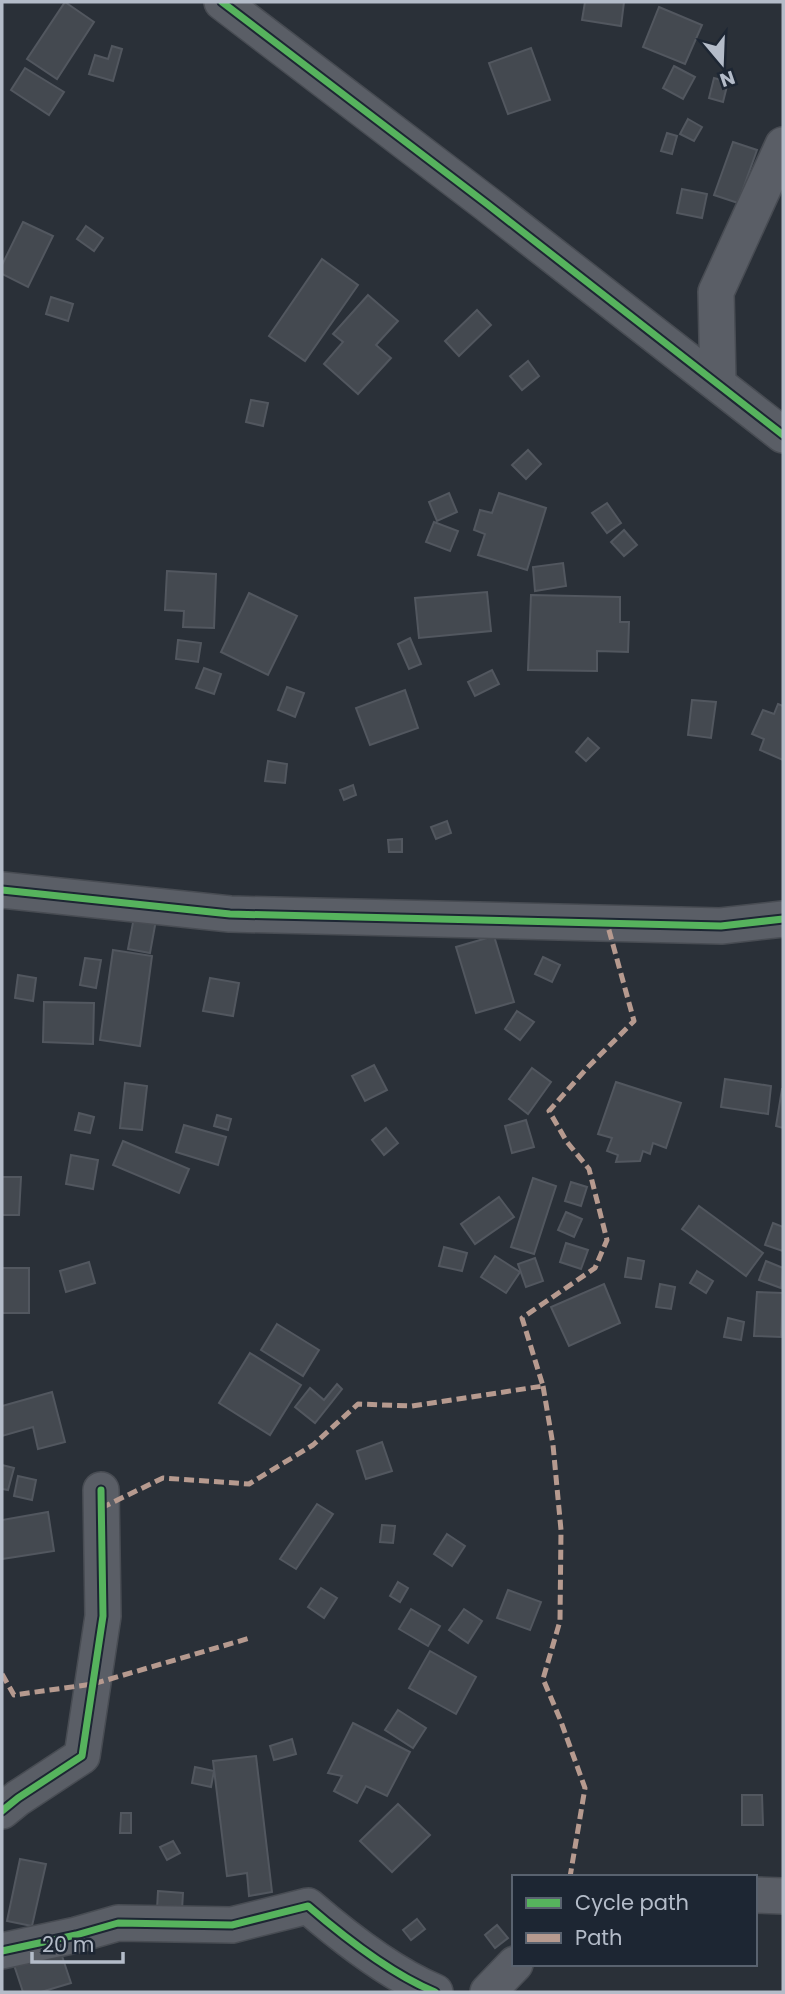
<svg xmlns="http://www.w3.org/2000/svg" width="785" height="1994" font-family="Poppins,sans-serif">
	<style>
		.building { fill: #444950; stroke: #52575f; stroke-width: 2 }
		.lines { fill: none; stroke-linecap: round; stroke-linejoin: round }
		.street-casing { stroke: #484c53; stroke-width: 38 }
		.street { stroke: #5a5e66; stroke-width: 35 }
		.quiet { stroke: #b69a8f; stroke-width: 5; stroke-dasharray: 10 5; stroke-linecap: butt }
		.cycleway-casing { stroke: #1d2633; stroke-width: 11 }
		.cycleway { stroke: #56b35d; stroke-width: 7 }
	</style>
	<rect width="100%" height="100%" fill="#2a3038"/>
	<g class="building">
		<path d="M65 2 94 22 57 79 27 59Z"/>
		<path d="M585 2H624L621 26 582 20Z"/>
		<path d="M659 7 702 25 685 64 643 47Z"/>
		<path d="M112 46 122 49 113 81 89 74 95 55 108 59Z"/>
		<path d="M531 48 550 100 508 114 489 63Z"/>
		<path d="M674 66 695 77 683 99 663 88Z"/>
		<path d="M25 68 64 92 49 115 11 90Z"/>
		<path d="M714 78 728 82 723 102 709 98Z"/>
		<path d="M688 119 702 127 694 141 680 134Z"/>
		<path d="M667 133 677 136 672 154 661 151Z"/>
		<path d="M733 142 757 150 738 203 714 195Z"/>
		<path d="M682 189 707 194 702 218 677 213Z"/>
		<path d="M23 222 53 236 28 287 2 274V265Z"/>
		<path d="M86 226 103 238 94 251 77 239Z"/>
		<path d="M322 259 358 285 305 361 269 336Z"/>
		<path d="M368 295 398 321 376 345 391 358 358 394 324 364 343 342 333 334Z"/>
		<path d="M51 297 73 304 68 321 46 314Z"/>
		<path d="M477 310 491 325 459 356 445 341Z"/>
		<path d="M528 361 539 376 522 390 510 376Z"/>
		<path d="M251 400 268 403 263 426 246 422Z"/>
		<path d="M528 450 541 464 526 479 512 465Z"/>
		<path d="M449 493 457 512 437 521 429 502Z"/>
		<path d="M499 493 546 508 527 570 478 555 485 534 474 530 480 510 492 513Z"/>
		<path d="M607 503 621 523 607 533 592 513Z"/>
		<path d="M434 522 458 531 450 551 426 542Z"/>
		<path d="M624 530 637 545 624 556 611 542Z"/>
		<path d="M563 563 566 586 535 591 533 567Z"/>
		<path d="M167 571 216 574 214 628 183 627 184 611 165 610Z"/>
		<path d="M487 592 491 631 419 638 415 598Z"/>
		<path d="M249 593 297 616 268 675 221 652Z"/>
		<path d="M531 595 620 597V622H629L628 652 597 651V671L528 670Z"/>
		<path d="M410 638 421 664 409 669 398 644Z"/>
		<path d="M178 640 201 643 198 662 176 659Z"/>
		<path d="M204 668 221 674 214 694 196 688Z"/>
		<path d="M492 670 499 684 475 696 468 682Z"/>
		<path d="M287 687 304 693 295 717 278 710Z"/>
		<path d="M405 690 418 728 370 745 356 708Z"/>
		<path d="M692 700 716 702 711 738 688 735Z"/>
		<path d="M778 704 783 706V760L760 750 764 739 752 734 763 710 774 714Z"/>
		<path d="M588 738 599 748 586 761 576 752Z"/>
		<path d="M268 761 287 764 285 783 265 781Z"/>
		<path d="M353 785 356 795 344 800 340 790Z"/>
		<path d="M447 821 451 833 436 839 431 827Z"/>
		<path d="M402 839V852H389L388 840Z"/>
		<path d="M134 917 156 920 150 953 128 949Z"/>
		<path d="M494 936 514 1002 476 1013 456 947Z"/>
		<path d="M113 950 152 956 140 1046 100 1040Z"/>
		<path d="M543 957 560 965 552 982 535 974Z"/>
		<path d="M85 958 101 960 96 988 80 985Z"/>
		<path d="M18 975 36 978 33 1001 15 998Z"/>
		<path d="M210 978 239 983 233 1016 203 1011Z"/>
		<path d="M44 1002 94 1003 93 1044 43 1042Z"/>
		<path d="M517 1011 534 1022 520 1040 505 1029Z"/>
		<path d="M374 1065 387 1090 365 1101 352 1076Z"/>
		<path d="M532 1068 551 1082 528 1114 509 1099Z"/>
		<path d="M725 1079 771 1086 768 1114 721 1107Z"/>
		<path d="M616 1082 681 1103 666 1148 653 1143 650 1154 643 1151 640 1161 616 1162 618 1155 607 1151 612 1138 598 1134Z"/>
		<path d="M125 1083 147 1086 142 1130 120 1128Z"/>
		<path d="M782 1089H783V1128L776 1126Z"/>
		<path d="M79 1113 94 1117 90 1133 75 1130Z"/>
		<path d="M217 1115 231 1119 228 1130 214 1126Z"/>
		<path d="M526 1120 534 1147 512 1153 505 1126Z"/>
		<path d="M184 1125 226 1137 218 1165 176 1152Z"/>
		<path d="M386 1128 398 1143 384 1155 372 1140Z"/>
		<path d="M123 1141 189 1169 179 1193 113 1165Z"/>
		<path d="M71 1155 98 1160 93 1189 66 1184Z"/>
		<path d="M2 1177H21L19 1215H2Z"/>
		<path d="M533 1178 556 1186 534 1254 511 1247Z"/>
		<path d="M571 1182 587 1187 581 1206 565 1201Z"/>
		<path d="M499 1197 514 1217 475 1244 461 1224Z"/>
		<path d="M699 1206 763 1253 746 1276 682 1229Z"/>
		<path d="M566 1212 582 1219 574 1237 558 1230Z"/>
		<path d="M773 1223 783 1227V1251L765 1245Z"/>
		<path d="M566 1243 588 1250 581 1269 560 1262Z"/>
		<path d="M444 1247 467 1253 462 1271 439 1266Z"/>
		<path d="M495 1256 520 1272 506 1293 481 1277Z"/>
		<path d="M535 1258 543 1281 526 1287 518 1264Z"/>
		<path d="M628 1258 644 1261 641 1279 625 1277Z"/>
		<path d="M766 1261 783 1268 781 1288 759 1280Z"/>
		<path d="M89 1262 95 1283 66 1292 60 1271Z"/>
		<rect x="2" y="1268" width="27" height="45"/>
		<path d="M697 1271 713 1281 706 1293 690 1283Z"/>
		<path d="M604 1284 620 1323 569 1346 551 1307Z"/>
		<path d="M660 1284 675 1287 671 1309 656 1307Z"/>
		<path d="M757 1292 783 1293 781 1337 754 1336Z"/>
		<path d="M728 1318 744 1322 741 1340 724 1337Z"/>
		<path d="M277 1324 319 1350 303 1376 261 1350Z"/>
		<path d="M250 1353 301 1385 270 1435 219 1403Z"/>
		<path d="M337 1384 342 1389 315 1423 295 1407 310 1388 324 1400Z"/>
		<path d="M52 1392 65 1442 38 1449 33 1427 2 1436V1406Z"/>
		<path d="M382 1442 392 1471 366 1479 357 1451Z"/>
		<path d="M2 1465 14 1468 8 1490 2 1489Z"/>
		<path d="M18 1476 36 1480 32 1500 14 1496Z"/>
		<path d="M317 1504 333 1514 296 1569 280 1559Z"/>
		<path d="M48 1512 54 1551 2 1559V1520Z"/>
		<path d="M382 1525 395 1526 393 1543 380 1542Z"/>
		<path d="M447 1534 465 1546 452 1566 434 1554Z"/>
		<path d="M398 1582 408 1588 400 1602 390 1596Z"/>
		<path d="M321 1588 337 1598 324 1618 308 1607Z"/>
		<path d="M508 1590 541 1602 530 1630 497 1618Z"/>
		<path d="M411 1609 440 1626 428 1646 399 1629Z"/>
		<path d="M464 1609 482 1621 468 1643 449 1630Z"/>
		<path d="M430 1651 476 1677 456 1714 409 1688Z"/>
		<path d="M398 1710 426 1728 413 1748 385 1730Z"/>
		<path d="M353 1723 410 1752 387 1796 366 1786 357 1803 334 1791 342 1776 328 1773Z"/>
		<path d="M292 1739 296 1754 274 1760 270 1746Z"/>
		<path d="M256 1756 272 1892 249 1896 247 1873 227 1876 213 1761Z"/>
		<path d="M195 1767 214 1771 211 1787 192 1783Z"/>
		<path d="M742 1795H762L763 1825H742Z"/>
		<path d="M398 1804 430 1835 392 1872 360 1841Z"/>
		<path d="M121 1813H131V1833H120Z"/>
		<path d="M173 1841 180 1853 167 1860 160 1847Z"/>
		<path d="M20 1859 46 1864 32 1926 7 1921Z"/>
		<path d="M158 1891 183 1893 182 1910 157 1909Z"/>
		<path d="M417 1919 425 1929 411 1940 403 1930Z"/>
		<path d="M497 1925 508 1938 495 1948 485 1935Z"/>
		<path d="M60 1950 71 1983 41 1992H23L14 1965Z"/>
	</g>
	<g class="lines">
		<defs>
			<g id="street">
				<path d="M222 2 487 204 783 435"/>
				<path d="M718 383 716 292 783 145"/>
				<path d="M2 890 230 914 721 926 783 919"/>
				<path d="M2 1811 18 1798 82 1756 103 1616 101 1490"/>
				<path d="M755 1895 783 1896"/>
				<path d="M2 1951 76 1935 118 1923 232 1925 308 1906C344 1937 391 1974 435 1992"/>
				<path d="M488 1992 515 1964"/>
			</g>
		</defs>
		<use href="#street" class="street-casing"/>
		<use href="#street" class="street"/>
		<g class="quiet">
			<path d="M543 1386 553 1445 561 1530 560 1621 543 1679 560 1719 585 1788 570 1877"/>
			<path d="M101 1508 163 1478 249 1484 313 1445 358 1404 412 1406 543 1386 522 1318 595 1268 607 1240 589 1169 567 1142 549 1111 588 1067 634 1021 607 923"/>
			<path d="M2 1674 14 1695 93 1684 250 1638"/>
		</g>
		<defs>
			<g id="cycleway">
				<path d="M222 2 487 204 783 435"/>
				<path d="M2 890 230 914 721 926 783 919"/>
				<path d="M2 1811 18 1798 82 1756 103 1616 101 1490"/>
				<path d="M2 1951 76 1935 118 1923 232 1925 308 1906C344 1937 391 1974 435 1992"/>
			</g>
		</defs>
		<use href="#cycleway" class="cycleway-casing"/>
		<use href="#cycleway" class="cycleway"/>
	</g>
	<rect width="785" height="1994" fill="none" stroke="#b4bcc9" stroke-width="7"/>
	<rect x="512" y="1875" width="245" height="91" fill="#1d2633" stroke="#59626f" stroke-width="2"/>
	<rect x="526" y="1898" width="35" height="10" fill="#56b35d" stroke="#59626f" stroke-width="2"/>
	<text x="575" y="1910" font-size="21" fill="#b4bcc9">Cycle path</text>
	<rect x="526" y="1933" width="35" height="10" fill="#b69a8f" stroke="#59626f" stroke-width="2"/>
	<text x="575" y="1945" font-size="21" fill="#b4bcc9">Path</text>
	<g transform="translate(722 63) rotate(161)" stroke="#1d2633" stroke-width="5" paint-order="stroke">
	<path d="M0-5L12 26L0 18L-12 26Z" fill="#b4bcc9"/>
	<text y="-10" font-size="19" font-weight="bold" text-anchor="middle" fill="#b4bcc9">N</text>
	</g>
	<path d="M32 1952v10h91v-10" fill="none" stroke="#b4bcc9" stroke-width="3.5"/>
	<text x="42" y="1952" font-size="21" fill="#b4bcc9" stroke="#1d2633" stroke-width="5" paint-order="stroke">20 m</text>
</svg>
